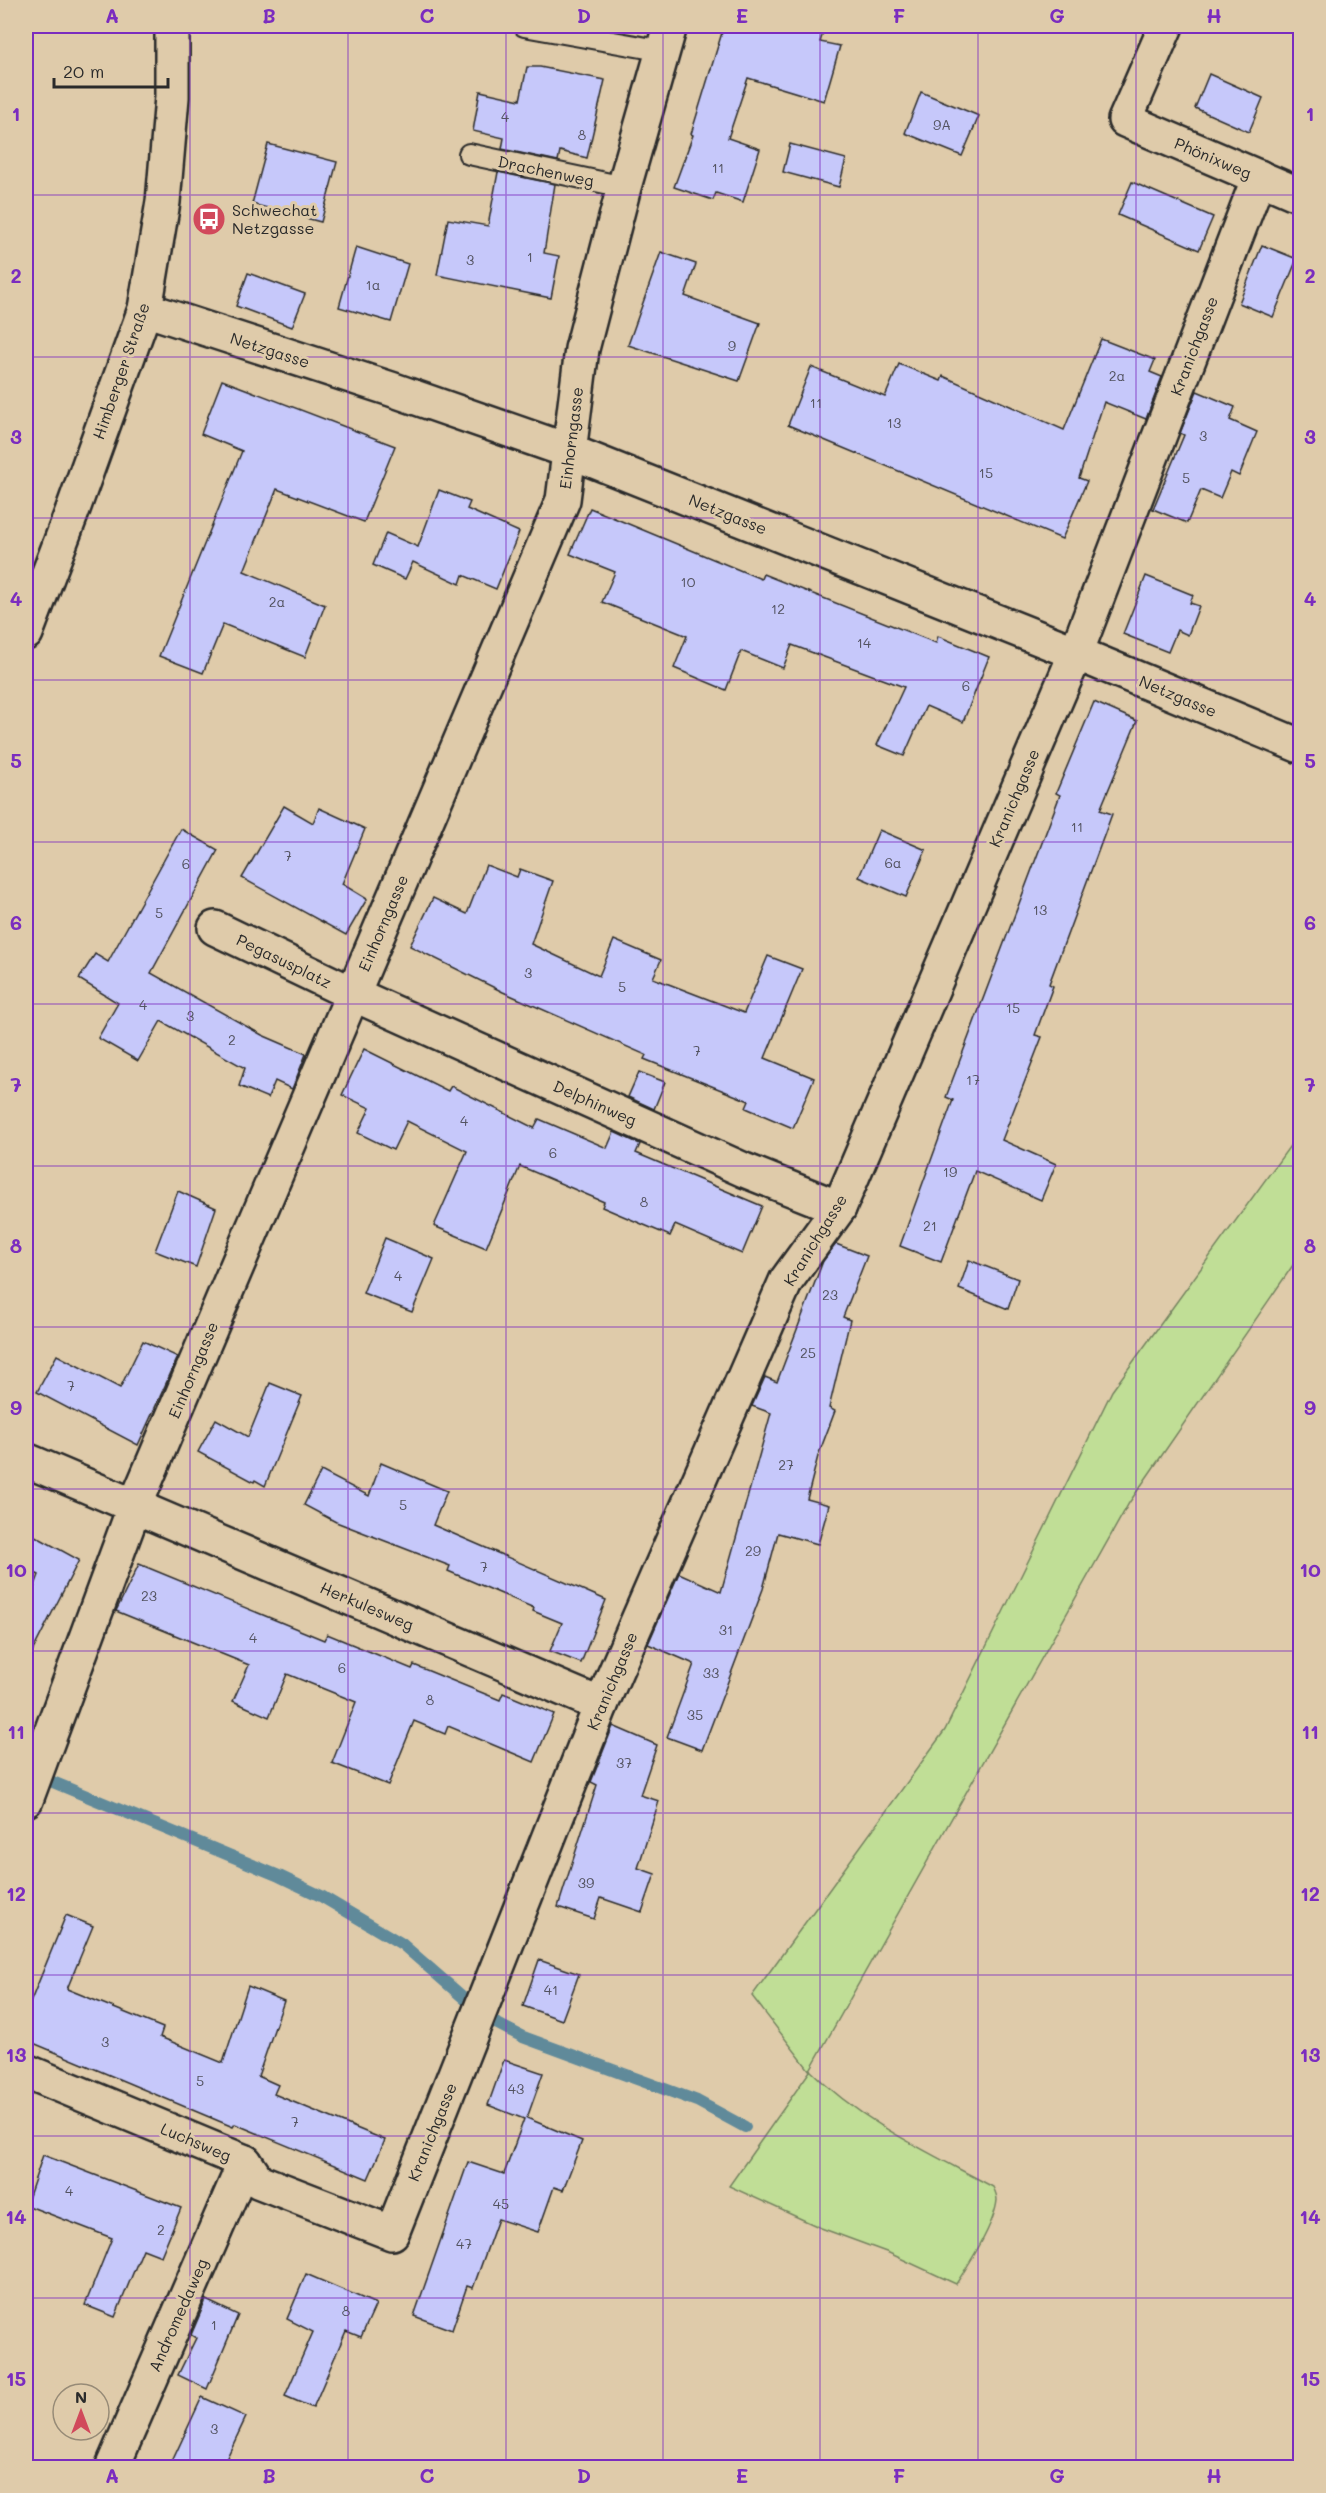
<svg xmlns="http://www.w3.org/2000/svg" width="1326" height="2493" font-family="Mali,sans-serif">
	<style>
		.green { fill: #c0de96; stroke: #768460; stroke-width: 1.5 }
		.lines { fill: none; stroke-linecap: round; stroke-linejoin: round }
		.stream { stroke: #608a9a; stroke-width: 12 }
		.building { fill: #c6c8fa; stroke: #2b2b2b; stroke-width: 1.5 }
		.lane-casing { stroke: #2b2b2b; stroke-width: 24 }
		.street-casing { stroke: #2b2b2b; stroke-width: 38 }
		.secondary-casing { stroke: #2b2b2b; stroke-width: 38 }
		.lane { stroke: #dfcbaa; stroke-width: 20 }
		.street { stroke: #dfcbaa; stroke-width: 33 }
		.secondary { stroke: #dfcbaa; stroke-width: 33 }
		.grid { fill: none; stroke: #7b2cbf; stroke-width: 1.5; stroke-opacity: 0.55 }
		.labels { text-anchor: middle; stroke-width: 6; stroke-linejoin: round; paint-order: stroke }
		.number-label { font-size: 14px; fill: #52525f }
		.street-label { font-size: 16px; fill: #2b2b2b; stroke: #dfcbaa }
		.poi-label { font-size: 16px; fill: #2b2b2b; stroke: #dfcbaa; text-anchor: start }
		.neatline { fill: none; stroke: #7b2cbf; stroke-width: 2 }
		.grid-label { font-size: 20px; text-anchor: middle; font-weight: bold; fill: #7b2cbf }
	</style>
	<rect width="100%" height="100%" fill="#dfcbaa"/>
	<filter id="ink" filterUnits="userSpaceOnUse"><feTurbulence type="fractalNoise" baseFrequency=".0167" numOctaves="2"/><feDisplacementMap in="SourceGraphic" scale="12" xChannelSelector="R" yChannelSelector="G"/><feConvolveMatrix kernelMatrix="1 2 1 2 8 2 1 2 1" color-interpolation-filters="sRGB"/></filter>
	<g filter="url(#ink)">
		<path class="green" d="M1300 1132V1255L1129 1503 810 2070C861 2122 930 2153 993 2187 995 2191 997 2196 997 2200 995 2224 969 2264 956 2284L889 2253 821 2228 729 2186 810 2071 752 1996 945 1730 1112 1391Z"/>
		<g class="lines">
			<path class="stream" d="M36 1775 279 1876 321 1896 402 1944 488 2019 523 2037 697 2101 745 2127"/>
		</g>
		<g class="building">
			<path d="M724 26H825L820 42 840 46 824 101 748 78 728 138 760 149 743 202 716 193 713 200 674 187 693 135 691 134Z"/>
			<path d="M527 67H540L605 80 587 158 560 151 558 161 502 149 504 138 473 131 480 91 520 100Z"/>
			<path d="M1209 74 1263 98 1249 132 1195 108Z"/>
			<path d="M921 92 979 116 962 156 905 133Z"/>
			<path d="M268 144 337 162 321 222 252 204Z"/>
			<path d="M790 144 846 159 839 187 783 172Z"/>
			<path d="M498 172 555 184 544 253 559 256 551 298 437 275 448 219 488 226Z"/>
			<path d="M1132 182 1213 217 1199 250 1118 215Z"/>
			<path d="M1262 245 1297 259 1273 317 1239 303Z"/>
			<path d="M356 247 408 264 391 322 339 307Z"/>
			<path d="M661 252 696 264 685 296 760 323 739 381 628 345Z"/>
			<path d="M248 273 305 294 292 327 236 306Z"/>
			<path d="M1101 339 1155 360 1150 372 1162 377 1146 419 1104 402 1079 478 1087 481 1062 539 788 425 811 367 885 397 899 364 941 381 943 376 1064 430Z"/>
			<path d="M222 380 395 446 364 522 277 489 244 571 325 605 305 657 223 624 203 673 159 656 242 451 201 434Z"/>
			<path d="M1197 391 1235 407 1230 420 1257 432 1239 476 1231 472 1220 498 1201 490 1187 523 1153 509 1184 435 1180 433Z"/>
			<path d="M439 490 470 502 467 509 519 532 496 589 463 575 460 584 413 562 405 579 373 565 386 533 418 547Z"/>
			<path d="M590 508 761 579 763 574 936 643 938 636 989 657 963 722 926 706 904 756 877 745 904 687 792 645 783 668 741 651 726 690 674 668 687 636 602 602 615 572 570 554Z"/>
			<path d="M1146 576 1193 595 1190 603 1199 606 1188 635 1177 630 1168 652 1123 634Z"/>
			<path d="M1094 702 1137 721 1100 810 1112 814 1049 984 1053 986 1035 1035 1042 1037 1002 1140 1056 1164 1041 1200 975 1171 941 1262 900 1246 953 1100 946 1097 1060 795 1056 793Z"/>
			<path d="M284 806 313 823 319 808 365 829 342 884 367 899 346 935 242 878Z"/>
			<path d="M181 829 218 850 151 973 262 1035 306 1054 292 1089 275 1081 268 1098 239 1086 245 1068 161 1021 138 1061 98 1038 118 1003 79 979 95 954 108 962Z"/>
			<path d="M879 830 926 850 906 897 859 877Z"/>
			<path d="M486 865 517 877 520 869 553 881 531 944 599 976 614 940 661 960 653 978 744 1013 768 956 802 969 765 1058 814 1078 793 1128 746 1108 749 1101 644 1059 646 1055 503 992 410 946 433 898 467 914Z"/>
			<path d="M364 1049 448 1091 451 1086 534 1128 539 1119 607 1148 614 1132 640 1144 636 1153 762 1206 742 1254 675 1225 670 1236 602 1207 604 1202 520 1166 486 1248 434 1226 467 1151 407 1121 393 1150 358 1133 370 1108 342 1095Z"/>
			<path d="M639 1072 665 1082 654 1109 628 1097Z"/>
			<path d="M178 1191 216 1208 196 1267 155 1251Z"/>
			<path d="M385 1238 434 1259 412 1312 363 1293Z"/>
			<path d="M836 1244 867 1256 843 1317 850 1320 829 1408 835 1411 818 1456 807 1499 829 1505 818 1544 778 1533 763 1589 702 1750 667 1737 694 1664 648 1644 679 1573 721 1592 771 1413 752 1406 765 1377 777 1382 823 1261Z"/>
			<path d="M969 1260 1018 1279 1008 1309 959 1289Z"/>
			<path d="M143 1341 178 1357 138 1445 37 1392 57 1355 120 1388Z"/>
			<path d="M270 1383 302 1396 265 1486 255 1480 254 1482 198 1452 216 1419 248 1437Z"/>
			<path d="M381 1463 447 1491 433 1525 606 1600 581 1663 550 1651 562 1623 533 1611 534 1608 448 1571 450 1566 336 1522 304 1505 321 1471 369 1496Z"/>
			<path d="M26 1531 79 1560 31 1654 26 1652V1609L39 1575 26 1569Z"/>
			<path d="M139 1564 324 1640 327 1634 412 1669 414 1665 500 1700 503 1693 554 1714 534 1762 448 1726 445 1734 414 1721 388 1785 332 1763 356 1702 287 1674 269 1717 233 1701 249 1665 116 1611Z"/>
			<path d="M613 1726 657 1745 640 1795 659 1801 638 1868 655 1874 642 1912 601 1898 594 1919 558 1907 597 1785 591 1782Z"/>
			<path d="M66 1915 93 1926 67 1989 163 2028 160 2037 223 2063 248 1986 284 2001 258 2076 278 2085 274 2094 385 2140 368 2179 235 2124 233 2127 26 2040V2013Z"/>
			<path d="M539 1960 579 1974 562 2020 523 2006Z"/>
			<path d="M504 2060 543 2073 527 2118 582 2141 563 2190 554 2187 538 2232 498 2219 473 2288 467 2286 452 2330 414 2316 468 2162 504 2174 524 2119 488 2105Z"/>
			<path d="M43 2155 181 2208 161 2256 143 2249 115 2317 85 2305 112 2238 26 2205Z"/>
			<path d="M306 2274 376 2304 361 2337 346 2331 313 2408 285 2396 313 2332 287 2319Z"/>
			<path d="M206 2300 238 2315 207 2389 178 2375 196 2338 191 2335Z"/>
			<path d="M202 2397 246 2417 222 2468H169Z"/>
		</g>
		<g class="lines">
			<defs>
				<g id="lane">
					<path d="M524 26 664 51"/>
					<path d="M469 154 624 187"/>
				</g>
				<g id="street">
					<path d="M1166 26 1125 120 1300 195"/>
					<path d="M145 309 391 389 569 451 1076 653 1300 746"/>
					<path d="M215 928 353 994 744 1170 839 1208"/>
					<path d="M26 1460 601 1705"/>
					<path d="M26 1800 134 1508 563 500 582 349 624 187 670 26"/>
					<path d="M26 2071 245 2162 258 2181 392 2233 601 1705 786 1281 839 1208 1076 653 1259 177"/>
					<path d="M112 2468 245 2162"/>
				</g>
				<path id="secondary" d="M26 633 72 512 145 309 163 202 172 97V26"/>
			</defs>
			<use href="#lane" class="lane-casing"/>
			<use href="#street" class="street-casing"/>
			<use href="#secondary" class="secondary-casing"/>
			<use href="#lane" class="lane"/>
			<use href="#street" class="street"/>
			<use href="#secondary" class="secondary"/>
		</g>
	</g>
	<path class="grid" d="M190 26V2468M348 26V2468M506 26V2468M663 26V2468M820 26V2468M978 26V2468M1136 26V2468M26 195H1300M26 357H1300M26 518H1300M26 680H1300M26 842H1300M26 1004H1300M26 1166H1300M26 1327H1300M26 1489H1300M26 1651H1300M26 1813H1300M26 1975H1300M26 2136H1300M26 2298H1300"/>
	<defs>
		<symbol id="bus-disc" viewBox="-11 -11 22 22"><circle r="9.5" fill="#d1495b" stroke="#dfcbaa"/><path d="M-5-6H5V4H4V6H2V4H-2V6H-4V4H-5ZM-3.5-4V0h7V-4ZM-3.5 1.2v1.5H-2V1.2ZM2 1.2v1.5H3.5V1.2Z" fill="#fff"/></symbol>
	</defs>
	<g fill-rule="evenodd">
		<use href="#bus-disc" x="190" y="200" width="38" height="38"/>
	</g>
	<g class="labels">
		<g class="number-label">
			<text x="505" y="122">4</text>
			<text x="942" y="130">9A</text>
			<text x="582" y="140">8</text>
			<text x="718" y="173">11</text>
			<text x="530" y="262">1</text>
			<text x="470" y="265">3</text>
			<text x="373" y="290">1a</text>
			<text x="732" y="351">9</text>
			<text x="1117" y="381">2a</text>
			<text x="816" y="408">11</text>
			<text x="894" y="428">13</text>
			<text x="1203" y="441">3</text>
			<text x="986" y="478">15</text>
			<text x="1186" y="483">5</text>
			<text x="688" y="587">10</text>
			<text x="277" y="607">2a</text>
			<text x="778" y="614">12</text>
			<text x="864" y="648">14</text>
			<text x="966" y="691">6</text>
			<text x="1077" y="832">11</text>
			<text x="288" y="861">7</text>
			<text x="893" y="868">6a</text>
			<text x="186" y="869">6</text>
			<text x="1040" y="915">13</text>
			<text x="159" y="918">5</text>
			<text x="528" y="978">3</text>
			<text x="622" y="992">5</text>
			<text x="143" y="1010">4</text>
			<text x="1013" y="1013">15</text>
			<text x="190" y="1021">3</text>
			<text x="232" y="1045">2</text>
			<text x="697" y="1056">7</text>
			<text x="973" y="1085">17</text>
			<text x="464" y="1126">4</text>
			<text x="553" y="1158">6</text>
			<text x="950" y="1177">19</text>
			<text x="644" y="1207">8</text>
			<text x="930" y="1231">21</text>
			<text x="398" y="1281">4</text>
			<text x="830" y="1300">23</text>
			<text x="808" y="1358">25</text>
			<text x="71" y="1391">7</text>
			<text x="786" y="1470">27</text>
			<text x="403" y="1510">5</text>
			<text x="753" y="1556">29</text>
			<text x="484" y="1572">7</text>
			<text x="149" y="1601">23</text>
			<text x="726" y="1635">31</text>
			<text x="253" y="1643">4</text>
			<text x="342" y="1673">6</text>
			<text x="711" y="1678">33</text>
			<text x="430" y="1705">8</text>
			<text x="695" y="1720">35</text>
			<text x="624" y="1768">37</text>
			<text x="586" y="1888">39</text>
			<text x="551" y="1995">41</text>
			<text x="105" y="2047">3</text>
			<text x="200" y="2086">5</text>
			<text x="516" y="2094">43</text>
			<text x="295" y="2127">7</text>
			<text x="69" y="2196">4</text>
			<text x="501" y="2209">45</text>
			<text x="161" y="2235">2</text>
			<text x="464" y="2249">47</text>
			<text x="346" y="2316">8</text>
			<text x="214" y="2330">1</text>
			<text x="214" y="2434">3</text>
		</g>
		<g class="street-label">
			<text transform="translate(1213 158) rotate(23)" y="6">Phönixweg</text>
			<text transform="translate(546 171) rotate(12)" y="6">Drachenweg</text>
			<text transform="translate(1194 346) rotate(-69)" y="6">Kranichgasse</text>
			<text transform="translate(270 350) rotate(18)" y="6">Netzgasse</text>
			<text transform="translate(121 371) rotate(-71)" y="6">Himberger Straße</text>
			<text transform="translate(571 438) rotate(-83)" y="6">Einhorngasse</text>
			<text transform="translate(728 514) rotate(22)" y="6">Netzgasse</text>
			<text transform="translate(1178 696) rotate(23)" y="6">Netzgasse</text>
			<text transform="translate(1014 798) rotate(-67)" y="6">Kranichgasse</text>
			<text transform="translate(383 923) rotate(-67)" y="6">Einhorngasse</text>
			<text transform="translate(284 961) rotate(26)" y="6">Pegasusplatz</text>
			<text transform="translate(595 1103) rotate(24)" y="6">Delphinweg</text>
			<text transform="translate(815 1240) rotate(-58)" y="6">Kranichgasse</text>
			<text transform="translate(193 1370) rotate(-67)" y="6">Einhorngasse</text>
			<text transform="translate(367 1606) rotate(23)" y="6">Herkulesweg</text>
			<text transform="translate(612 1681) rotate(-67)" y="6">Kranichgasse</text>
			<text transform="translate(432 2132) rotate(-68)" y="6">Kranichgasse</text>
			<text transform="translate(196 2142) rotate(23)" y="6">Luchsweg</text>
			<text transform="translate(178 2315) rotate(-66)" y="6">Andromedaweg</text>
		</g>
		<g class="poi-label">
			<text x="232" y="216">Schwechat<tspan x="232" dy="18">Netzgasse</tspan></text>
		</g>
	</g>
	<rect width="1326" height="2493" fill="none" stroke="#dfcbaa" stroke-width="66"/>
	<g transform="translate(81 2412)"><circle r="28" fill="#dfcbaa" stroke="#978b77" stroke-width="1.5"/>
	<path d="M0-4.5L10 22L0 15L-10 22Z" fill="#d1495b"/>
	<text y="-9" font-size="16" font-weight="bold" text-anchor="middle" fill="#2b2b2b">N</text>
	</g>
	<path d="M54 78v9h114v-9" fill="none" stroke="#2b2b2b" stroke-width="3"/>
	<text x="63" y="78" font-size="18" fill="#2b2b2b" stroke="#dfcbaa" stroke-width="4.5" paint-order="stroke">20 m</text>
	<rect x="33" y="33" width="1260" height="2427" class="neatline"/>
	<g class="grid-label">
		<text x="112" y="23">A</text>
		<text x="269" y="23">B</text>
		<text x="427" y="23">C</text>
		<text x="584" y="23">D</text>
		<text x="742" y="23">E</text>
		<text x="899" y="23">F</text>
		<text x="1057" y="23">G</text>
		<text x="1214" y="23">H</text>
		<text x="16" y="121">1</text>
		<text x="1310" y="121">1</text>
		<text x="16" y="283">2</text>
		<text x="1310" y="283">2</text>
		<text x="16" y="444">3</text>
		<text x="1310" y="444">3</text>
		<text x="16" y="606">4</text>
		<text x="1310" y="606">4</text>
		<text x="16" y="768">5</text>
		<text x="1310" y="768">5</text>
		<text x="16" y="930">6</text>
		<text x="1310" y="930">6</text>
		<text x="16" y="1092">7</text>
		<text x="1310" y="1092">7</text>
		<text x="16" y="1253">8</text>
		<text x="1310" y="1253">8</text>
		<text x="16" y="1415">9</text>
		<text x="1310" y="1415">9</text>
		<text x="16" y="1577">10</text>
		<text x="1310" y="1577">10</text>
		<text x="16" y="1739">11</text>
		<text x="1310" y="1739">11</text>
		<text x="16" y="1901">12</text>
		<text x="1310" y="1901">12</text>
		<text x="16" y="2062">13</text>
		<text x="1310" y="2062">13</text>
		<text x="16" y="2224">14</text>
		<text x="1310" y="2224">14</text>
		<text x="16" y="2386">15</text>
		<text x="1310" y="2386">15</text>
		<text x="112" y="2483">A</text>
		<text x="269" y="2483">B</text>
		<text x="427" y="2483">C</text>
		<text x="584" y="2483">D</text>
		<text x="742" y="2483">E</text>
		<text x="899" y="2483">F</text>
		<text x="1057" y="2483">G</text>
		<text x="1214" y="2483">H</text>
	</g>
</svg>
